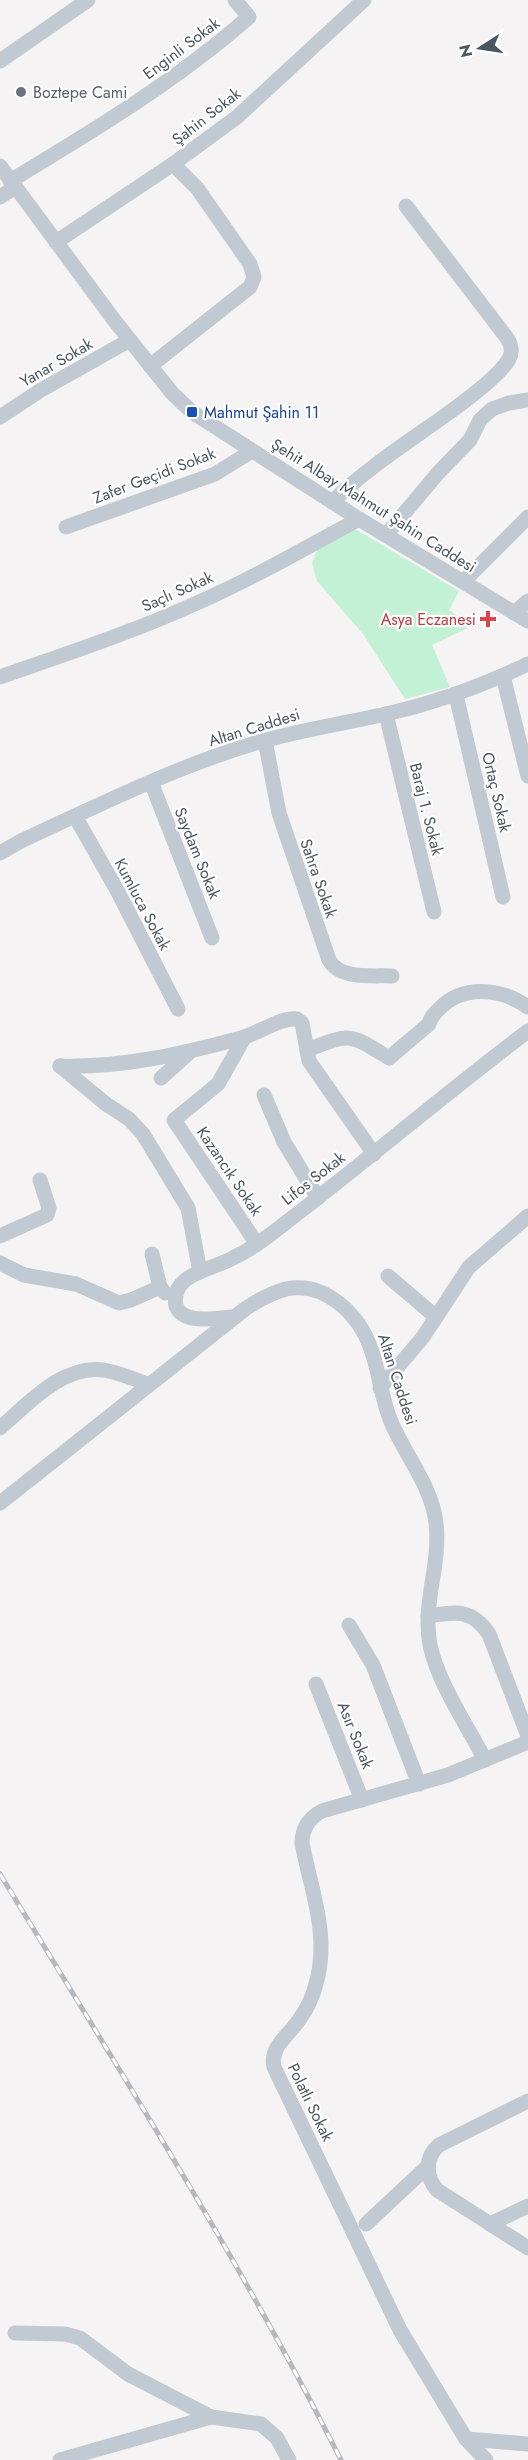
<svg xmlns="http://www.w3.org/2000/svg" width="528" height="2460" font-family="Jost,sans-serif">
	<style>
		.green { fill: #c3f1d5 }
		.lines { fill: none; stroke-linecap: round; stroke-linejoin: round }
		.minor { stroke: #c1cad2; stroke-width: 15 }
		.rail-casing { stroke: #b5b8bd; stroke-width: 5 }
		.rail { stroke: #fff; stroke-width: 3; stroke-dasharray: 9; stroke-linecap: butt }
		.worship-dot { fill: #6b7280; stroke: #fff; stroke-width: 2 }
		.transit-dot { fill: #1a4fb4; stroke: #fff; stroke-width: 2 }
		.health-dot { fill: #e0444e; stroke: #fff; stroke-width: 2 }
		.labels { text-anchor: middle; stroke-width: 4.5; stroke-linejoin: round; paint-order: stroke }
		.street-label { font-size: 16px; fill: #4a5661; stroke: #fff }
		.worship-label { font-size: 16px; fill: #5b616d; stroke: #fff; text-anchor: start }
		.transit-label { font-size: 16px; fill: #164399; stroke: #fff; text-anchor: start }
		.health-label { font-size: 16px; fill: #be3a42; stroke: #fff; text-anchor: end }
	</style>
	<rect width="100%" height="100%" fill="#f5f3f3"/>
	<path class="green" d="M352 529 357 530 459 591 449 610 472 626 432 645 450 687 405 699 363 634 317 581 312 563 318 548Z"/>
	<g class="lines">
		<g class="minor">
			<path d="M0 61 88 0"/>
			<path d="M0 166 114 320 172 393 192 412 359 519 528 621"/>
			<path d="M10 181C93 131 176 81 249 17L235 0"/>
			<path d="M0 197 15 187"/>
			<path d="M56 242 173 164 237 117 364 0"/>
			<path d="M150 366 250 287 254 277 250 264 197 188 173 164"/>
			<path d="M0 417 41 390 130 340"/>
			<path d="M332 502C366 469 405 444 443 417 460 405 499 377 509 359 513 352 511 344 507 338L406 206"/>
			<path d="M66 527 215 474 252 451"/>
			<path d="M386 535 438 473 470 440 480 420 492 409 509 403 528 400"/>
			<path d="M463 582 528 517"/>
			<path d="M514 613 528 601"/>
			<path d="M503 676 528 776"/>
			<path d="M0 677C66 654 133 632 197 603 253 578 306 548 359 519"/>
			<path d="M456 695 503 897"/>
			<path d="M386 714 434 912"/>
			<path d="M265 740 279 813 329 960C340 980 372 975 392 976"/>
			<path d="M151 782 212 938"/>
			<path d="M75 816 118 892 178 1009"/>
			<path d="M0 853 21 841C101 804 181 764 266 740 306 729 346 723 386 714 436 703 482 686 528 664"/>
			<path d="M244 1038 218 1084 174 1120 257 1244"/>
			<path d="M307 1050C351 1033 349 1033 389 1058L429 1024C431 1017 434 1014 439 1009 463 984 501 988 528 1007"/>
			<path d="M60 1066C121 1068 182 1054 241 1038 257 1034 281 1017 297 1019L302 1023 309 1061 374 1154"/>
			<path d="M60 1066 106 1104 129 1119 143 1134 188 1208 200 1272"/>
			<path d="M161 1078 190 1052"/>
			<path d="M264 1095 284 1142 318 1198"/>
			<path d="M0 1236 47 1215 49 1208 40 1180"/>
			<path d="M152 1254 160 1287 165 1293"/>
			<path d="M0 1263 24 1275 76 1284 119 1303 131 1300 160 1287"/>
			<path d="M388 1276 436 1317"/>
			<path d="M235 1317C217 1317 184 1326 176 1306 170 1275 209 1270 229 1260 244 1253 258 1244 271 1234 358 1168 441 1097 528 1031"/>
			<path d="M380 1388 423 1337 469 1267 528 1216"/>
			<path d="M0 1428C28 1404 63 1364 104 1370 120 1373 135 1379 149 1385"/>
			<path d="M0 1503 245 1309C257 1301 271 1293 286 1289 325 1281 359 1314 371 1349 380 1374 381 1399 392 1424 406 1456 432 1487 436 1523 441 1564 422 1604 430 1645 438 1683 467 1725 485 1760"/>
			<path d="M428 1616C456 1612 471 1608 489 1634L528 1736"/>
			<path d="M349 1625 373 1665 419 1784"/>
			<path d="M316 1684 362 1800"/>
			<path d="M528 2101 439 2145C425 2157 425 2176 437 2190L528 2248"/>
			<path d="M366 2224 428 2166"/>
			<path d="M490 2224 528 2206"/>
			<path d="M15 2333 65 2334 80 2338 128 2374 211 2417"/>
			<path d="M466 2439 528 2444"/>
			<path d="M60 2460 211 2417 261 2424 277 2438 289 2460"/>
			<path d="M486 2460 466 2439 400 2330 274 2067C269 2046 291 2034 301 2017 308 2007 313 1996 316 1984 330 1934 311 1891 302 1843 302 1828 309 1818 322 1811L448 1775 528 1742"/>
		</g>
		<defs>
			<path id="rail" d="M0 1874C117 2067 239 2258 341 2460"/>
		</defs>
		<use href="#rail" class="rail-casing"/>
		<use href="#rail" class="rail"/>
	</g>
	<circle class="worship-dot" cx="21" cy="92" r="6"/>
	<rect class="transit-dot" x="186" y="406" width="12" height="12" rx="3"/>
	<path class="health-dot" d="M485 610h6v6h6v6h-6v6h-6v-6h-6v-6h6z"/>
	<g class="labels">
		<g class="street-label">
			<text transform="translate(181 48) rotate(-37)" y="6">Enginli Sokak</text>
			<text transform="translate(206 116) rotate(-38)" y="6">Şahin Sokak</text>
			<text transform="translate(56 362) rotate(-30)" y="6">Yanar Sokak</text>
			<text transform="translate(154 475) rotate(-21)" y="6">Zafer Geçidi Sokak</text>
			<text transform="translate(374 505) rotate(32)" y="6">Şehit Albay Mahmut Şahin Caddesi</text>
			<text transform="translate(177 591) rotate(-24)" y="6">Saçlı Sokak</text>
			<text transform="translate(254 727) rotate(-17)" y="6">Altan Caddesi</text>
			<text transform="translate(497 792) rotate(77)" y="6">Ortaç Sokak</text>
			<text transform="translate(427 809) rotate(76)" y="6">Baraj 1. Sokak</text>
			<text transform="translate(198 853) rotate(68)" y="6">Saydam Sokak</text>
			<text transform="translate(319 878) rotate(71)" y="6">Sahra Sokak</text>
			<text transform="translate(143 904) rotate(62)" y="6">Kumluca Sokak</text>
			<text transform="translate(230 1171) rotate(56)" y="6">Kazancık Sokak</text>
			<text transform="translate(313 1178) rotate(-38)" y="6">Lifos Sokak</text>
			<text transform="translate(398 1379) rotate(72)" y="6">Altan Caddesi</text>
			<text transform="translate(356 1735) rotate(68)" y="6">Asır Sokak</text>
			<text transform="translate(311 2102) rotate(64)" y="6">Polatlı Sokak</text>
		</g>
		<g class="worship-label">
			<text x="33" y="98">Boztepe Cami</text>
		</g>
		<g class="transit-label">
			<text x="204" y="418">Mahmut Şahin 11</text>
		</g>
		<g class="health-label">
			<text x="476" y="625">Asya Eczanesi</text>
		</g>
	</g>
	<g transform="translate(480 48) rotate(258)" stroke="#ffffff" stroke-width="4.5" paint-order="stroke">
	<path d="M0-4.5L10 22L0 15L-10 22Z" fill="#4a5661"/>
	<text y="-9" font-size="16" font-weight="bold" text-anchor="middle" fill="#4a5661">N</text>
	</g>
</svg>
